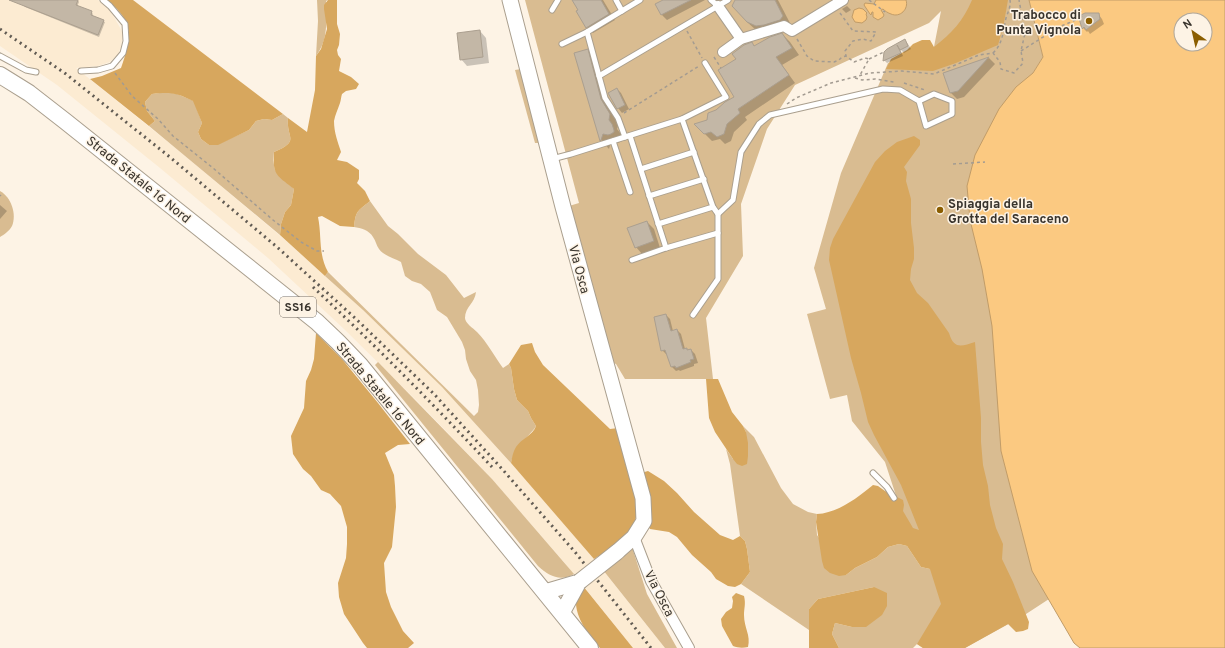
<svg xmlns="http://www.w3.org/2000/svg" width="1225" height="648" font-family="Overpass,sans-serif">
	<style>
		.built { fill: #fcebd2 }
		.green { fill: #d9bc91 }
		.forest { fill: #d7a75e }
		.water { fill: #fbc981; stroke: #c19c68; fill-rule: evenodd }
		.shadow { fill: #0003 }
		.building { fill: #c3b7a6; stroke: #ab9f8f }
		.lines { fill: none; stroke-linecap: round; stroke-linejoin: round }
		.lane-casing { stroke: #aa9f8e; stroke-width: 7 }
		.street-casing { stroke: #aa9f8e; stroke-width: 12 }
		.secondary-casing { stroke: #aa9f8e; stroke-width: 17 }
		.primary-casing { stroke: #aa9f8e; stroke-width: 18 }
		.path { stroke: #a39b91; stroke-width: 1.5; stroke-dasharray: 3 3; stroke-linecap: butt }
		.lane { stroke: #fff; stroke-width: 5 }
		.street { stroke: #fff; stroke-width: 10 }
		.secondary { stroke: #fff; stroke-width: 15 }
		.primary { stroke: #fff; stroke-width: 16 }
		.rail { stroke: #615b53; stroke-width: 3; stroke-dasharray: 2 4; stroke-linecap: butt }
		.secondary-bridge-casing { stroke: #aa9f8e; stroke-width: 17; stroke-linecap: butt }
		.secondary-bridge { stroke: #fff; stroke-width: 15 }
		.poi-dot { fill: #8b5e01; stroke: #fdf3e5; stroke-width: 1.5 }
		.labels { text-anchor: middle; stroke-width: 3; stroke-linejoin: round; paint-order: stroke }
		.shield { fill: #fdf3e5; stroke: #746d64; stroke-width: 1 }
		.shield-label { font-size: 12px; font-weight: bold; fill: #39342d }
		.poi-label { font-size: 13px; font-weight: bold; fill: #39342d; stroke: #fdf3e5; text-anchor: end }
		.street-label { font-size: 13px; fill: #39342d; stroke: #fdf3e5 }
	</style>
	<rect width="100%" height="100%" fill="#fdf3e5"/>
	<path class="built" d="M0 0H98L110 10 123 33 121 47 118 54 110 62 98 66 76 68 178 150 284 239 363 310 442 387 511 463 583 545 665 648H633L564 562 492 479 423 407 344 329 268 258 160 168 57 85 0 46Z"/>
	<g class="green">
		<path d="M317 0H328L326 1C326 21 329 39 316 56L318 21Z"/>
		<path d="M525 0H1029L1043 57 1033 73 992 326 1022 533 1049 599 1023 616 965 648H923L917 644 913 648H839L832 634 835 623 852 627 874 587 818 599 809 609V630L741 584 750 572 747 549 745 541 740 536 730 464 726 449 733 459 746 432 743 426 754 437 781 488 793 504 808 512 817 514 816 522 817 535 846 575 855 568 877 557 888 547 899 544 907 546 921 567 930 569 902 514 885 462 852 421 847 395 830 399 807 314 826 309 814 268 841 173 888 63 933 52 941 11 929 23 795 85 767 129 741 204 743 256 706 318 713 379H625L616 364 611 362 569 206 579 203Z"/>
		<path d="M521 69 540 143H535L515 70Z"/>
		<path d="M167 92 177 94 194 101 202 123 198 132 201 139 209 145 218 144 249 130 256 121 264 119 272 120 283 114 288 118C286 139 301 140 274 152L273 160 275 170 294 189 291 205 285 212 281 224 280 235 149 126 155 121 147 111 145 102 152 94Z"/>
		<path d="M0 191C11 197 17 214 12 226 10 230 4 235 0 237Z"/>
		<path d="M370 201 388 226 398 234 418 254 446 275 464 298 476 292C475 303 465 307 465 318 465 323 473 328 477 332 487 342 495 357 503 368L509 364 511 368 514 389 517 400 528 411 531 418 536 426C534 430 531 432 528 436 521 444 513 452 511 463L442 387 363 310 325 276 328 272 474 416 478 412 479 405 478 390 476 380 470 371 466 359 465 350 462 342 447 317 437 310 430 292 421 284 412 281 405 276 401 262C394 258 384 256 379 249 376 245 376 241 373 237 369 230 361 228 354 227 356 210 357 212 370 201Z"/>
		<path d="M378 362 492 479 574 574C560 582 549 576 538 566L375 365Z"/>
		<path d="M632 547 647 594 677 648H665L603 570Z"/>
	</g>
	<g class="forest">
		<path d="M106 0H133L283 114 272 120 264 119 256 121 249 130 218 145H209L201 139 198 132 202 123 193 101C176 93 171 92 152 94L145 102 147 111 155 121 149 126 90 79 102 76 121 68C132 37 135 21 106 0Z"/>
		<path d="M328 0H337V24L340 34 339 45 337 50 338 55 341 59 339 71 351 77 359 84 356 89 346 91 342 94C341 97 341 100 340 103 338 109 335 115 334 121 334 133 338 142 341 152L337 160 347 162 359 170V179L357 183 365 191 370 201C357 212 356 210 354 227L340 226 322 216 318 217C322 236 318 254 328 272L325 276 280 235 281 224 285 212 291 205 294 189C278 176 272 176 274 152 301 140 286 139 288 118L307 132 315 90 316 56 321 49 327 29 324 9V5Z"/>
		<path d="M972 0H1008L1003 28 998 45 956 63 933 71 886 69 891 59 907 50 913 44 922 40H930L934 47C952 33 963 21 972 0Z"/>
		<path d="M914 136 920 140V145L904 167 907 172 906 181 911 199V223L914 248V259L911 269 910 280 917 293 928 303 949 333C954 350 962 346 975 342L981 418V442L983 465 988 486 990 505 996 528 1003 544 1002 559 1013 582 1029 622 1028 629 1023 631 1016 632 1008 624 965 648H923L917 644 941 604 930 569 921 567 907 546 899 544 888 547 877 557 855 568 846 575 839 576 830 573 824 568 822 561 816 522 817 514C838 513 857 498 873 485L878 486 885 491 903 500 904 505 903 511 913 528 919 530 901 485 874 435 868 422 861 393 851 358 829 260 830 248 833 239 875 162 885 151 897 142Z"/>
		<path d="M316 333 342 359 378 403 410 444 398 445 385 453 394 475 395 486 396 507 392 547 384 563 386 592 391 607 403 631 414 643 408 648H367L363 643 344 614 339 597 338 583 346 558 347 544V527L341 506 330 494 321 490 311 476 303 469 293 454 291 436 304 408 306 381 311 370 314 359Z"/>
		<path d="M532 343 535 352 543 365 610 429 618 428 636 497 637 512 634 527 613 547 594 559 511 463C512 457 513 452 516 447 521 439 533 435 536 426L531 418 528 411 517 400 514 389 511 368 509 364 521 345Z"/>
		<path d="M706 379H718L732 412 743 426 746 432 748 443V456L747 464 742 466 737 464 733 459 715 432 709 418Z"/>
		<path d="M648 471 664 481 677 493 694 512 720 535 733 540 740 536 745 541 747 549 750 572 741 584 735 587 728 586 716 579 711 572 692 555 677 537 669 532 650 529 648 526 641 473Z"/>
		<path d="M583 586 633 648H600C589 635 575 618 576 600 576 595 581 590 583 586Z"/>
		<path d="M874 587 887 593V606L882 615 866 627H852L835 623 832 634 839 648H809V609L818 599Z"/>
		<path d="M736 593 744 596C746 604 744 608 744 615 744 628 751 635 748 647 743 648 738 648 733 646L722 626 721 619 726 612 732 608 733 601 732 597Z"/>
	</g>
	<g class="water">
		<path d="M876 0H906C909 9 900 18 891 14 888 13 885 11 883 9L881 10 884 15 883 17 878 20 873 17V12H872L871 15 870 14 864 5 865 3 874 4Z"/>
		<path d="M1029 0H1225V648H1080L1074 643 1032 571 1001 451 992 326 982 269 970 220 967 186 975 155 999 109 1016 87 1033 73 1043 57ZM1181 20H1205V44H1181Z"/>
		<path d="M859 8 863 9 867 13 866 14 867 17 866 20 862 23 855 22 852 17 854 10Z"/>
	</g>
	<g class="shadow">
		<path d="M25 0H78L79 2 77 7 91 12 93 14 92 16 105 22 99 37 25 7 23 5Z"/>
		<path d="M573 0H603L615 20 593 33 587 27Z"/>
		<path d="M663 0H705L667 20 662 15 657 4 663 1Z"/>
		<path d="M736 0H778L791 25 757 31 747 22Z"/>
		<path d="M847 6 851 10 846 13 842 9Z"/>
		<path d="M1098 14 1102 19 1104 24 1090 34 1088 31 1087 32 1083 28V18Z"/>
		<path d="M480 31 486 38 489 63 467 66 461 59Z"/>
		<path d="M782 34 790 42 799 55 782 65 795 83 745 117 747 120 734 132 731 141 725 144 720 139 712 141 705 134 708 121 716 111 735 97 755 47Z"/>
		<path d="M905 40 908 44 911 49 904 53 900 49 903 56 887 63 884 60 888 50Z"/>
		<path d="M587 50 596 59 609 109 619 123 617 129 621 134 622 139V141L618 143 611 142 609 149 601 140Z"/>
		<path d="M989 58 995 64 964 97 957 99 951 93 944 73Z"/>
		<path d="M617 89 621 93 629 109 622 113 618 108Z"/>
		<path d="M0 205 7 211 0 219Z"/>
		<path d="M647 222 654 229 660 248 642 254 636 247Z"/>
		<path d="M666 315 670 319 673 331 677 330 681 334 685 349H686L689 351 691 350 695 354 698 363 694 364V366L680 371 679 370 676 371 672 367 668 354H666L662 350Z"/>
	</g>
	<g class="building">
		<path d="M9 0H78L76 5 92 11 91 15 104 20 98 35Z"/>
		<path d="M572 0H601L609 14 586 28 576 11 578 10Z"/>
		<path d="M663 0H691L661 15 655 4Z"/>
		<path d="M735 0H775L783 16 780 20 764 25 756 26 747 22 732 6Z"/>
		<path d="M1085 13H1099L1100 19 1086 30 1084 27 1082 29 1079 18 1082 17 1081 15Z"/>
		<path d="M480 30 483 57 460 60 457 33Z"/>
		<path d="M782 33 792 48 776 57 789 75 738 109 740 113 727 124 724 134 717 137 711 132 704 134 694 124 707 120 708 113 716 110 725 102 734 97 718 70 736 59 732 54 744 45 752 42 754 46 770 37Z"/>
		<path d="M905 39 908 46 900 50 897 45 901 53 883 61 884 52 887 49Z"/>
		<path d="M588 49 601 99 610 114 609 120 612 124 614 130V132L611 134 608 135 603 134 601 140 600 141 574 53Z"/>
		<path d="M989 57 958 91 950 93 943 73Z"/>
		<path d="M617 88 625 105 617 109 608 93Z"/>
		<path d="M647 221 654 241 635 248 627 228Z"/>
		<path d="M666 314 671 331 677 329 683 349 687 348V350L691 349 694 359 690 360 691 362 676 368 675 366 671 367 665 350 661 351 654 317Z"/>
	</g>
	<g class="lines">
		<defs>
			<g id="lane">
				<path d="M616 0 622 11"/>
				<path d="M711 0 718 6"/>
				<path d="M552 10 558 0"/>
				<path d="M587 32 605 98 618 118 625 137"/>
				<path d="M562 44 587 32 640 0"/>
				<path d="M0 56 26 70 36 72"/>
				<path d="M81 71 98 70 112 66 123 53 126 41 125 24 110 6 103 0"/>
				<path d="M599 76 728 0"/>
				<path d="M682 119 713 207 718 214V279L693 315"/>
				<path d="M630 136 666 248"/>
				<path d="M613 141 630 192"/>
				<path d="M552 159 571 154 682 119 726 97 705 63"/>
				<path d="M641 169 694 152"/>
				<path d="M649 196 704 179"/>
				<path d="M718 214 733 200 741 152 759 124 770 115 883 89 900 90 919 101 926 126 952 114V101L934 94 919 101"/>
				<path d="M658 224 713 207"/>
				<path d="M632 260 666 248 718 233"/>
				<path d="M873 473 887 487 894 498"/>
			</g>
			<g id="street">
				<path d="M718 6 741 39"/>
				<path d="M723 52 741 39 784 26 792 31 843 0"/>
				<path d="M634 537 651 581 689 648"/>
			</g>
			<g id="secondary">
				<path d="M510 0 563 207 643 498 644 521 634 537 617 552"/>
				<path d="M545 592 579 582"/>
				<path d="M562 613 579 582"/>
			</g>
			<path id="primary" d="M0 75 29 93 65 121 317 322 338 342 360 365 590 648"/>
		</defs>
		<use href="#lane" class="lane-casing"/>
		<use href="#street" class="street-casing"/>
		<use href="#secondary" class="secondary-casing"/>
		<use href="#primary" class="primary-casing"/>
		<g class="path">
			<path d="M869 0 885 12"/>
			<path d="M840 13 853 31 876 32 871 41 863 39 853 41 845 51 846 56"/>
			<path d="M687 31 702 58"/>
			<path d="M797 39 807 56 814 61 834 62 839 60 842 57 846 56 854 62 865 58 869 59 860 75"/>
			<path d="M1021 51 1059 27 1078 19"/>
			<path d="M993 53C1003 44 1003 31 1006 18 1008 12 1011 6 1010 0"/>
			<path d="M714 57 721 68"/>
			<path d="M869 59 884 52"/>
			<path d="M115 73 132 96 158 119 173 136 213 168 273 220 301 242 317 251H324"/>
			<path d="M855 78 862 80 875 79 894 82"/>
			<path d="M904 83 925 90"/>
			<path d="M787 104 796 98 831 83 870 73 902 71 934 74 979 55 993 53 1000 62 1001 69 1014 73 1023 63 1021 51 1025 33 1019 0"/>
			<path d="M624 113 699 66"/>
			<path d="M953 164 985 162"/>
			<path d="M0 195 1 196"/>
		</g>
		<use href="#lane" class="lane"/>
		<use href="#street" class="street"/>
		<use href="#secondary" class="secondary"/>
		<use href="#primary" class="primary"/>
		<g class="rail">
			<path d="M0 29 66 74 171 158 277 247 355 318 434 394 503 470 575 552 651 648"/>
			<path d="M313 287C375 345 434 405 492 467"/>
		</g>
		<defs>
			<path id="secondary-bridge" d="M579 582 617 552"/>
		</defs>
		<use href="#secondary-bridge" class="secondary-bridge-casing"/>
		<use href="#secondary-bridge" class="secondary-bridge"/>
	</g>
	<g class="poi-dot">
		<circle cx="1089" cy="21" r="4"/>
		<circle cx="940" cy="210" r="4"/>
	</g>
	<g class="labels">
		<rect class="shield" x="280" y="297" width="36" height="20" rx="3"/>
		<g class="shield-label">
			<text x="298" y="311">SS16</text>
		</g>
		<g class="poi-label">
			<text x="1081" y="19">Trabocco di<tspan x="1081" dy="15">Punta Vignola</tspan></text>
			<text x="948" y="208" text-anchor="start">Spiaggia della<tspan x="948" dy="15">Grotta del Saraceno</tspan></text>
		</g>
		<g class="street-label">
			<text transform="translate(139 179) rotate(39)" y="5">Strada Statale 16 Nord</text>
			<text transform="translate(580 269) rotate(75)" y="5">Via Osca</text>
			<text transform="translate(381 393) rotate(50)" y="5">Strada Statale 16 Nord</text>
			<text transform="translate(660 593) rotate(63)" y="5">Via Osca</text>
		</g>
	</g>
	<g transform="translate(1193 32) rotate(326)"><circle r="19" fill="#fdf3e5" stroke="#afa79b"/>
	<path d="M0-3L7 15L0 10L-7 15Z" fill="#8b5e01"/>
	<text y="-6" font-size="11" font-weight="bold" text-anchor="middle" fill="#39342d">N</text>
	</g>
</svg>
